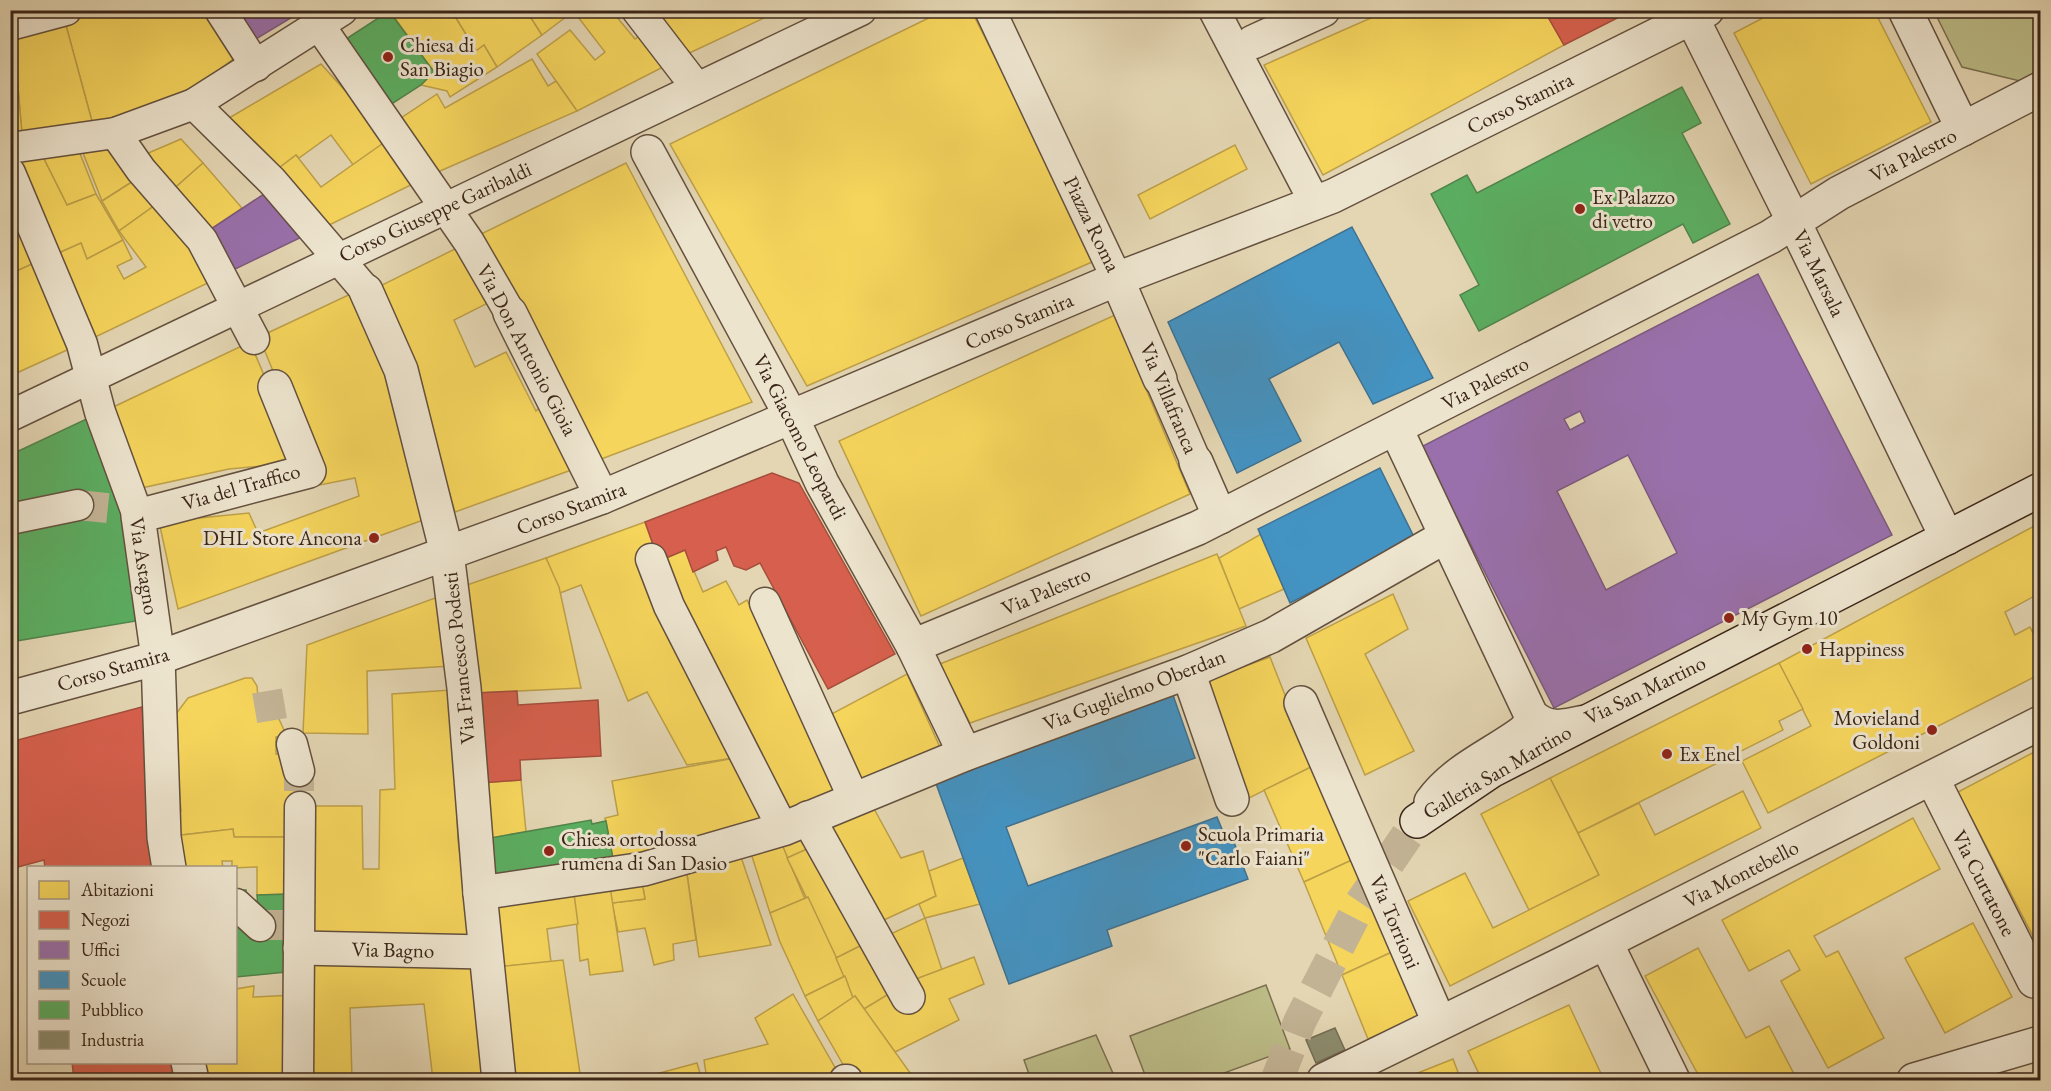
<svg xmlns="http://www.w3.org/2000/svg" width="2051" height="1091" font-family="'EB Garamond',serif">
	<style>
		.green { fill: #bcbc87; stroke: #7b7050; stroke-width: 1.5 }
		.homes { fill: #f6d55c; stroke: #bea048; stroke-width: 1.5 }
		.shops { fill: #d6604d; stroke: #a74e3d; stroke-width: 1.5 }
		.offices { fill: #9970ab; stroke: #7c5a7f; stroke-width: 1.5; fill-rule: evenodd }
		.schools { fill: #4393c3; stroke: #407290; stroke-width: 1.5 }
		.public { fill: #5aae61; stroke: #50854b; stroke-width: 1.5 }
		.industry { fill: #8c8c6e; stroke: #736d54; stroke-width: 1.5 }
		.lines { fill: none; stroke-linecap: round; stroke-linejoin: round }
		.pedestrian-tunnel { stroke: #c2b394; stroke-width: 30; stroke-dasharray: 30 15; stroke-linecap: butt }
		.secondary-tunnel { stroke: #c2b394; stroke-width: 33; stroke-dasharray: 33 16; stroke-linecap: butt }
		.pedestrian-casing { stroke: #64513f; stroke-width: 33 }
		.minor-casing { stroke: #64513f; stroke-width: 36 }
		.tertiary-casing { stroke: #64513f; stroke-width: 36 }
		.secondary-casing { stroke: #3a2518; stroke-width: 36 }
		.pedestrian { stroke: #ede4ce; stroke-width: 30 }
		.minor { stroke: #ede4ce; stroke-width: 33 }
		.tertiary { stroke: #ede4ce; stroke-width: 33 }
		.secondary { stroke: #ede4ce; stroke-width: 33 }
		.poi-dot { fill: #8f2418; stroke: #ede4ce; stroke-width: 2 }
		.labels { text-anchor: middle; stroke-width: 6; stroke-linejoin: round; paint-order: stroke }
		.poi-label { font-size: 21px; fill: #3a2518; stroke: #ede4ce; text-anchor: start }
		.street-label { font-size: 21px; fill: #3a2518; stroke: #ede4ce }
	</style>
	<rect width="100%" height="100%" fill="#e4d6b3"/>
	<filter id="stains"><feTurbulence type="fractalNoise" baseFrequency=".00333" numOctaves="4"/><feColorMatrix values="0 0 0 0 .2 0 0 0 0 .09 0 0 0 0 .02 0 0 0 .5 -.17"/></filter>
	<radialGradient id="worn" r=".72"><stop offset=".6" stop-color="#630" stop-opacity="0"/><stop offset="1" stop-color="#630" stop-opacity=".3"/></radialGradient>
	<g class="green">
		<path d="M1934 11H2040V70L2020 81 1962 67Z"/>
		<path d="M1266 985 1290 1049 1205 1080H1147L1130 1036Z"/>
		<path d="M1096 1035 1116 1080H1031L1024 1060Z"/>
	</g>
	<g class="homes">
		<path d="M82 10H207L237 56 191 91 93 125 64 18Z"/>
		<path d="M451 10H526L542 35 497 67 484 45 476 51Z"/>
		<path d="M451 10 476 51 484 45 497 67 450 97 447 91 421 85 434 72 389 10Z"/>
		<path d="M526 10H575L542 35Z"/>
		<path d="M583 10H611L635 39 644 33 669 64 577 111 537 54 570 30 595 60 605 52 578 17 585 13Z"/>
		<path d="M646 10H779V11L683 56Z"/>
		<path d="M945 10H971L1041 149 1092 262 807 386 670 144Z"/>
		<path d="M1237 10H1255L1240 17Z"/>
		<path d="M1389 10H1544L1564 45 1323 175 1264 65Z"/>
		<path d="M1778 10H1874L1931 122 1811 184 1734 33Z"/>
		<path d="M64 18 93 125 22 134 17 76 10 77V32Z"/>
		<path d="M532 59 548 86 556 81 577 111 431 175 395 122 437 94 445 108Z"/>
		<path d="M321 64 389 139 354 166 331 135 299 158 296 155 271 174 219 124Z"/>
		<path d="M17 76 22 134 10 136V77Z"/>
		<path d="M181 139 203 163 169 193 139 157Z"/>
		<path d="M389 139 419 181 321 229 271 174 296 155 321 187Z"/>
		<path d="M1235 145 1247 169 1150 219 1138 195Z"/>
		<path d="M117 148 138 178 102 201 83 153Z"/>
		<path d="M79 151 96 194 67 205 42 155Z"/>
		<path d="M42 155 67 205 96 194 123 240 87 259 81 243 52 256 10 162Z"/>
		<path d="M203 163 242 208 205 233 169 193Z"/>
		<path d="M626 163 752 402 596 461 477 236Z"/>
		<path d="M138 178 158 203 119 231 102 201Z"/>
		<path d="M10 184 43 259 10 274Z"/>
		<path d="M158 203 214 280 87 341 52 256 81 243 87 259 123 240 132 259 117 266 124 279 146 267 119 231Z"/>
		<path d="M459 247 490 302 454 320 475 367 506 352 536 411 539 408 574 469 455 512 404 335 396 337 374 289Z"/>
		<path d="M43 259 78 345 10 376V274Z"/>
		<path d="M357 291 394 386 426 519 178 609 159 522 249 513 258 533 359 496 355 478 320 485 259 337Z"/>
		<path d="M1115 315 1190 494 921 616 839 441Z"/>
		<path d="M250 342 272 394 296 463 229 469 132 490 107 410Z"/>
		<path d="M645 522 657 557 740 757 687 765 647 692 628 701 581 585 560 593 546 558Z"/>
		<path d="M2040 523V593L2005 612 2015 635 2030 627 2040 647V674L1768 813 1742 761 1811 726 1779 663Z"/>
		<path d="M1261 534 1284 589 1239 609 1219 558Z"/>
		<path d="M685 550 703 592 726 581 739 605 747 600 812 721 843 794 783 819 659 561Z"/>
		<path d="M1217 554 1246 626 970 723 940 664Z"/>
		<path d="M546 558 559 587 581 688 476 693 464 586Z"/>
		<path d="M1393 594 1408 629 1365 654 1414 751 1365 775 1306 638Z"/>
		<path d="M435 598 444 604 452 666 367 671 368 734 303 733 307 645Z"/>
		<path d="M1270 657 1313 766 1241 802 1199 683Z"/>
		<path d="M1779 663 1803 709 1779 721 1783 730 1578 833 1550 778Z"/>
		<path d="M907 674 943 754 855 791 822 719Z"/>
		<path d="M245 678H252L257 686 259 710 274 708 284 730 282 736 276 737V754L286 755 295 771 293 837H234L233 829 173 836 172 813 181 811 173 718 188 698Z"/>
		<path d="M451 690 458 840 471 944 305 938 306 806H362L363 869H379L380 790 395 789 392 694Z"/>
		<path d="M2040 749V937L2035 940 1958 792Z"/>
		<path d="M740 757 773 819 614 864 605 818 618 815 612 781Z"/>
		<path d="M1313 766 1354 859 1304 882 1264 790Z"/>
		<path d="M1550 778 1599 875 1529 910 1481 814Z"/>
		<path d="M521 780 526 832 485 839 481 783Z"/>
		<path d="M1743 791 1761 828 1450 986 1408 901 1465 873 1493 928 1599 875 1578 833 1639 803 1655 835Z"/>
		<path d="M867 796 901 858 923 851 936 896 873 925 815 824Z"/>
		<path d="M1913 818 1940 869 1814 936 1826 957 1838 951 1884 1038 1828 1068 1781 981 1800 970 1789 950 1749 971 1722 920Z"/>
		<path d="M808 827 818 844 787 858 781 842Z"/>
		<path d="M233 829 234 837H293L292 894 257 895V867L232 868V861H222L223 868H179L173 836Z"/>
		<path d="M778 835 805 899 770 913 749 847Z"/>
		<path d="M818 844 870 941 836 958 787 858Z"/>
		<path d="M741 857 771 945 699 957 686 867Z"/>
		<path d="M963 858 980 904 925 918 919 904 936 896 929 871Z"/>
		<path d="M1354 859 1392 952 1342 975 1304 882Z"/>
		<path d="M686 867 696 940 673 944 674 960 654 965 645 928 618 932 612 903 645 899 641 876Z"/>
		<path d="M641 876 645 899 612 903 609 880Z"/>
		<path d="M609 880 623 971 590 975 588 959 580 961 573 886Z"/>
		<path d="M573 886 578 924 547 929 551 962 496 967 487 898Z"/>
		<path d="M808 897 845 976 805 996 780 942 770 913Z"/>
		<path d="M925 918 942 970 908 982 882 938Z"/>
		<path d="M1973 923 2012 997 1945 1033 1905 958Z"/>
		<path d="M870 941 897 990 864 1009 855 996 853 998 836 958Z"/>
		<path d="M1698 948 1746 1038 1769 1026 1794 1074 1782 1080H1701L1645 976Z"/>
		<path d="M1392 952 1419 1017 1368 1039 1342 975Z"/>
		<path d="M305 955 472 962 484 1080H433L424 1004 350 1008 352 1080H304Z"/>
		<path d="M974 957 984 984 949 999 959 1020 895 1052 864 1009 908 982Z"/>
		<path d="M563 960 581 1080H512L496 967Z"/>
		<path d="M845 976 853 998 818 1021 805 996Z"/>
		<path d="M254 986 253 997 295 995V1080H200L198 1062H236V989Z"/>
		<path d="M793 994 837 1071 821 1080H707L704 1060 768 1044 755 1018Z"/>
		<path d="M855 996 913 1077 908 1080H852L818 1021Z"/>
		<path d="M1569 1005 1604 1080H1482L1468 1051Z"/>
		<path d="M1453 1059 1461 1080H1400Z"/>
		<path d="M697 1063 702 1080H634Z"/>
	</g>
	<g class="shops">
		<path d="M1544 10H1633L1564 45Z"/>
		<path d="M772 473 799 483 895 654 828 689 760 563 746 570 734 566 726 547 716 551 718 560 693 572 685 550 659 561 645 522Z"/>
		<path d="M517 691 518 705 598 700 601 756 520 760 521 780 481 783 476 693Z"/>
		<path d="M142 707 159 868H45L44 860 14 868 10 854V742Z"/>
		<path d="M72 1062H180L182 1080H74Z"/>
	</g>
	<g class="offices">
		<path d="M231 10H304L251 42Z"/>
		<path d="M273 188 308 234 231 271 205 233Z"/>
		<path d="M1758 274 1892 535 1554 708 1421 447ZM1580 411 1585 422 1570 430 1564 419ZM1628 455 1677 553 1606 590 1557 491Z"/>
	</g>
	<g class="schools">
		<path d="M1352 227 1433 378 1373 404 1339 342 1269 379 1301 441 1237 473 1168 322Z"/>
		<path d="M1380 468 1415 539 1290 603 1258 529Z"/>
		<path d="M1173 695 1195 758 1006 827 1028 886 1217 817 1224 834 1230 832 1248 879 1107 930 1112 946 1009 984 935 781Z"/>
	</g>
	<g class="public">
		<path d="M389 11 434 72 421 85 387 107 343 41Z"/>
		<path d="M1682 87 1701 123 1682 133 1730 224 1693 243 1683 224 1479 331 1460 295 1479 285 1431 194 1467 175 1477 193Z"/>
		<path d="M95 415 126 510 142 620 10 642V455Z"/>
		<path d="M591 820 592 824 606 821 614 864 489 886 485 839Z"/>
		<path d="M236 890H246L247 909 258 908 257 895 292 894 296 971 236 977Z"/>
	</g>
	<path class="industry" d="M1335 1028 1345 1050 1316 1063 1306 1040Z"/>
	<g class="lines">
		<g class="pedestrian-tunnel">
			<path d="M78 505 126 510"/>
			<path d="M267 691 273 726"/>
			<path d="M299 771V791"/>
			<path d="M191 867V868"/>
			<path d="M267 925H293"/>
		</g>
		<path class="secondary-tunnel" d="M1277 1080 1300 1021 1360 904 1417 821"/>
		<defs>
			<g id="pedestrian">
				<path d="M220 10 256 66"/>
				<path d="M637 10 697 88"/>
				<path d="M990 10 1117 279"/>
				<path d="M1214 10 1315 203"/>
				<path d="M10 25 66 10"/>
				<path d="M319 25 469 242 510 313"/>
				<path d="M194 104 272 181 366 291"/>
				<path d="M115 133 141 170 202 240 254 339"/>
				<path d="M10 148 115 133 194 104 342 10"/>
				<path d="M10 173 82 344 100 412 138 516"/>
				<path d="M1160 379 1196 462"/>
				<path d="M10 416 861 10"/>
				<path d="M10 519 78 505"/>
				<path d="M651 559 669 606 783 829"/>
				<path d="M765 603 854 799"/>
				<path d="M292 744 299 771"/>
				<path d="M236 904 260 926"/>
				<path d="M298 1080 300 807"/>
				<path d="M845 1080H847"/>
			</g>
			<g id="minor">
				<path d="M1688 10 1794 222"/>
				<path d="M1253 42 1323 10"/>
				<path d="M648 152 792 418"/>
				<path d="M1117 279 1160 379"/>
				<path d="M366 291 401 370 447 553 464 688 480 893 499 1080"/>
				<path d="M510 313 602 497"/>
				<path d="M1196 462 1220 517"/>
				<path d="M913 646 965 754"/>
				<path d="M1188 672 1232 799"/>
				<path d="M1301 703 1439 1022"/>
				<path d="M1932 778 2034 981 2040 977"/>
				<path d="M808 818 908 997"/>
				<path d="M169 868 164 837 158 658 138 516 309 471 275 387"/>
				<path d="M480 893 644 869 783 829 965 754 1188 672 1271 636 1446 536"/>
				<path d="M1606 943 1673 1080"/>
				<path d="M300 948 485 952"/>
				<path d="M188 1062 192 1080"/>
				<path d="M1324 1080 1564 963 2040 723"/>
				<path d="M1914 1080 2040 1043"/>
			</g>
			<g id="tertiary">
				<path d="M1905 10 1963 129"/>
				<path d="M1794 222 1947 538"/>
				<path d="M792 418 822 483 913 646 1198 528 1770 237 1839 193 2040 89"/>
				<path d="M1396 429 1531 715C1548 731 1563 727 1585 722"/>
				<path d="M10 698 158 658 602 497 1117 279 1333 196 1707 10"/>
				<path d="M1431 802C1455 769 1492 755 1523 732L1530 724 1531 715"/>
			</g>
			<path id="secondary" d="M1417 821 1491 771 2040 490"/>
		</defs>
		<use href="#pedestrian" class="pedestrian-casing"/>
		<use href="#minor" class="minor-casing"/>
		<use href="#tertiary" class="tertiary-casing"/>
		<use href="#secondary" class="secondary-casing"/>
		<use href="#pedestrian" class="pedestrian"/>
		<use href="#minor" class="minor"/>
		<use href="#tertiary" class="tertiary"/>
		<use href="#secondary" class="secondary"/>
	</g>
	<g class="poi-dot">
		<circle cx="388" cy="57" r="6"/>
		<circle cx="1580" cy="209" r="6"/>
		<circle cx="374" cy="538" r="6"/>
		<circle cx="1729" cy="618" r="6"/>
		<circle cx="1807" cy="649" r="6"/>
		<circle cx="1932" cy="730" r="6"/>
		<circle cx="1667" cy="754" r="6"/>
		<circle cx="1186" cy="846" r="6"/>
		<circle cx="549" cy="851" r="6"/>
	</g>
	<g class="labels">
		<g class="poi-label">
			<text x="400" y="52">Chiesa di<tspan x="400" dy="24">San Biagio</tspan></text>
			<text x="1592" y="204">Ex Palazzo<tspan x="1592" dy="24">di vetro</tspan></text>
			<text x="362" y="545" text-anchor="end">DHL Store Ancona</text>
			<text x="1741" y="625">My Gym 10</text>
			<text x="1819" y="656">Happiness</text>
			<text x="1920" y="725" text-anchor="end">Movieland<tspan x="1920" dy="24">Goldoni</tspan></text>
			<text x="1679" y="761">Ex Enel</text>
			<text x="1198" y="841">Scuola Primaria<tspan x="1198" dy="24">"Carlo Faiani"</tspan></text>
			<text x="561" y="846">Chiesa ortodossa<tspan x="561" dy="24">rumena di San Dasio</tspan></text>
		</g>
		<g class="street-label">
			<text transform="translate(1520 103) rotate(-26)" y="7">Corso Stamira</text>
			<text transform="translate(1913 155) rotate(-27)" y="7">Via Palestro</text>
			<text transform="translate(435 212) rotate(-25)" y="7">Corso Giuseppe Garibaldi</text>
			<text transform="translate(1092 224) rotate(64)" y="7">Piazza Roma</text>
			<text transform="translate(1819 273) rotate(64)" y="7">Via Marsala</text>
			<text transform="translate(1019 321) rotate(-23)" y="7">Corso Stamira</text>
			<text transform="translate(527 350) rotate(62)" y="7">Via Don Antonio Gioia</text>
			<text transform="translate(1485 383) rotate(-27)" y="7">Via Palestro</text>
			<text transform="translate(1169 398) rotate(67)" y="7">Via Villafranca</text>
			<text transform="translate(800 437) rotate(63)" y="7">Via Giacomo Leopardi</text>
			<text transform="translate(241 487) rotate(-16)" y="7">Via del Traffico</text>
			<text transform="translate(571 508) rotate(-21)" y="7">Corso Stamira</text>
			<text transform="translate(144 566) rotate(81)" y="7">Via Astagno</text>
			<text transform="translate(1046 591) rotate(-23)" y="7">Via Palestro</text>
			<text transform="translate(459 658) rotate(-96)" y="7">Via Francesco Podesti</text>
			<text transform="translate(113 669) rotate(-16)" y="7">Corso Stamira</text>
			<text transform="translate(1134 690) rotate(-21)" y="7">Via Guglielmo Oberdan</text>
			<text transform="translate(1645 690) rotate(-26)" y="7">Via San Martino</text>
			<text transform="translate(1497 772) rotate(-30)" y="7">Galleria San Martino</text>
			<text transform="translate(1741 874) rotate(-27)" y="7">Via Montebello</text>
			<text transform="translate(1984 883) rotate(63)" y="7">Via Curtatone</text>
			<text transform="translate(1395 922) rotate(67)" y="7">Via Torrioni</text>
			<text transform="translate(393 950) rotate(1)" y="7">Via Bagno</text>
		</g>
	</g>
	<rect width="2051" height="1091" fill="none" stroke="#e4d6b3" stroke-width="36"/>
	<rect x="12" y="12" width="2027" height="1067" fill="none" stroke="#3a2518" stroke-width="3"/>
	<rect x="18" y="18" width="2015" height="1055" fill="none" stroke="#3a2518" stroke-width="1.5"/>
	<rect x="27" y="866" width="210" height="198" fill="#ede4ce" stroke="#a59885" stroke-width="1.5"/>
	<rect x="39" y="881" width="30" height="18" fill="#f6d55c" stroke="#a59885" stroke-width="1.5"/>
	<text x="81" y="896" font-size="18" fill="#3a2518">Abitazioni</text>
	<rect x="39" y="911" width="30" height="18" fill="#d6604d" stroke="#a59885" stroke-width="1.5"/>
	<text x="81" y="926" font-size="18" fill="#3a2518">Negozi</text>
	<rect x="39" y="941" width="30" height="18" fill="#9970ab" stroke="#a59885" stroke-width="1.5"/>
	<text x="81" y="956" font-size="18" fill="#3a2518">Uffici</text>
	<rect x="39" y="971" width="30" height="18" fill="#4393c3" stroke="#a59885" stroke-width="1.5"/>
	<text x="81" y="986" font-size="18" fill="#3a2518">Scuole</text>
	<rect x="39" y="1001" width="30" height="18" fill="#5aae61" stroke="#a59885" stroke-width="1.5"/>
	<text x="81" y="1016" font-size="18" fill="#3a2518">Pubblico</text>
	<rect x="39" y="1031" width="30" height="18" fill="#8c8c6e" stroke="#a59885" stroke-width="1.5"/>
	<text x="81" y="1046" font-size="18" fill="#3a2518">Industria</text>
	<rect width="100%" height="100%" filter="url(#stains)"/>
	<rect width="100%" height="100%" fill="url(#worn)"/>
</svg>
